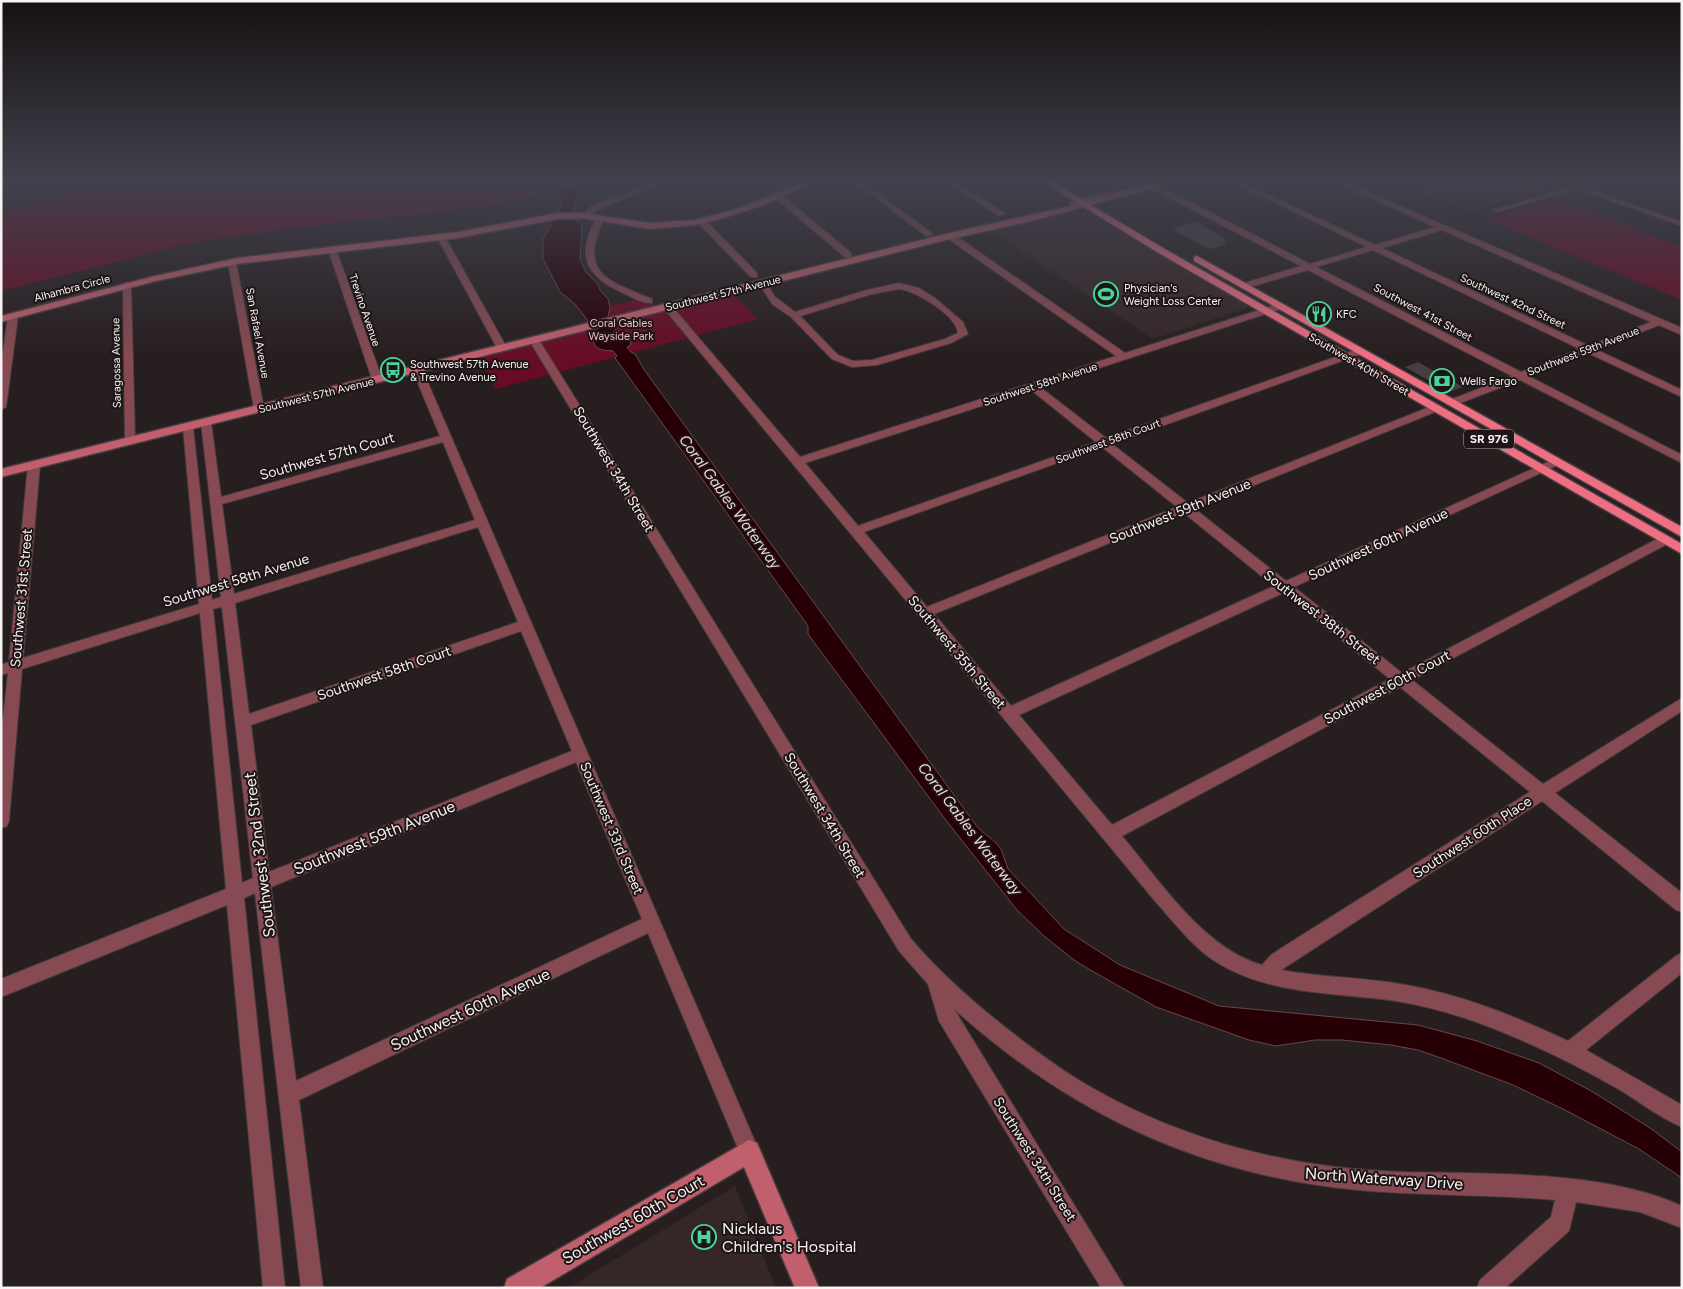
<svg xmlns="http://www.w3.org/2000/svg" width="1683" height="1289" font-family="Figtree,sans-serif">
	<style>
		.built { fill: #352627 }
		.green { fill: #680c25 }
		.water { fill: #270006; stroke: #66494d }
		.building { fill: #473e3f }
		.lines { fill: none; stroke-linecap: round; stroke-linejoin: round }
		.street-casing { stroke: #443c3d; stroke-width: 2 }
		.secondary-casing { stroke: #443c3d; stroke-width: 3 }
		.primary-casing { stroke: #443c3d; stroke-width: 3 }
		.street { fill: #884a52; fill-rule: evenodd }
		.secondary { fill: #c25f6d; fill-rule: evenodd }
		.primary { fill: #ef6f82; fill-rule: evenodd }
		.labels { text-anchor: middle; stroke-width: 4; stroke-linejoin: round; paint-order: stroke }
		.far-street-label { font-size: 11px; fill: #f8f2f3; stroke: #1d1516 }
		.far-poi-label { font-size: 11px; fill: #f8f2f3; stroke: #1d1516; text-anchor: start }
		.far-park-label { font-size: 11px; fill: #f3bdc1; stroke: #1d1516 }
		.shield { fill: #1d1516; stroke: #b6b0b1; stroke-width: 1 }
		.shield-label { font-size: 12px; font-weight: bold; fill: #f8f2f3 }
		.street-label { font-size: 14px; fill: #f8f2f3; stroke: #1d1516 }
		.water-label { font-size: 15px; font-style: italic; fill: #f3d7d9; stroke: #1d1516 }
		.near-street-label { font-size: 16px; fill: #f8f2f3; stroke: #1d1516 }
		.near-poi-label { font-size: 16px; fill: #f8f2f3; stroke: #1d1516; text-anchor: start }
	</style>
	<rect width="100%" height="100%" fill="#271e1f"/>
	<g class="built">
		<path d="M1384 177H1595L1469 212Z"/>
		<path d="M1076 211 1086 212 1245 304 1247 308 1153 339 992 232Z"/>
		<path d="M735 1186 776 1288H568Z"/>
	</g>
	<g class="green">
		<path d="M116 177H595L538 195 474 208 324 224 194 242 1 291V213Z"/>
		<path d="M1556 198 1682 247V300L1486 219Z"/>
		<path d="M732 293 758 319 496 389 479 358 592 330 581 313 647 297 659 312Z"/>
	</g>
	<path class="water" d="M567 177H584L570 217 580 222 582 225 580 260 586 272 597 283 600 290 608 299 610 307 608 316 616 330 613 332 616 335 624 334 629 336 631 345 627 347 631 352 635 354 645 371 978 828 995 842 1001 849 1008 869 1064 929 1120 965 1219 1006 1418 1025 1477 1041 1539 1063 1593 1092 1650 1128 1682 1152V1178L1639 1149 1563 1109 1513 1085 1441 1058 1418 1050 1391 1045 1342 1040H1315L1276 1046 1249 1040 1156 1007 1092 971 1074 960 1044 936 1017 910 945 819 822 653 808 634V627L806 623 621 366 615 358 617 356 613 351C604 350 596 351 593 341L608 337 605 334 594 337 596 331 575 304 560 292 543 259V239L560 209V193Z"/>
	<g class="building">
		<path d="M1499 177H1573V179L1548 187 1541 184 1526 188Z"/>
		<path d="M1196 222 1225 238V245L1209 249 1172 229Z"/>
		<path d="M1418 362 1443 376 1463 387 1449 392 1405 367Z"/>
	</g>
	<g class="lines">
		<defs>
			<g id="street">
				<path d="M667 177H677L597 210 590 217 583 215 591 206Z"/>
				<path d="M848 177H856L933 234 926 236Z"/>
				<path d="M940 177H948L1006 214 999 216Z"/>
				<path d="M1222 177H1231L1375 245 1435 227 1324 177H1333L1682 328V335L1659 325 1597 350 1682 390V397L1588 353 1528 376 1682 455V463L1520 380 1455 405H1447L1446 403 1447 401 1512 376 1308 270 1247 288H1241V284L1301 266 1150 188V184H1156L1310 264 1367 247ZM1442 230 1651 322 1589 346 1382 248ZM1373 250 1580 349 1521 372 1316 267Z"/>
				<path d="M1605 177H1616L1585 187 1682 222V226L1577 189 1497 212 1493 210Z"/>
				<path d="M1665 177 1682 179V183L1666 179Z"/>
				<path d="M775 194H781L851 253V257H845L775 198Z"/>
				<path d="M598 215 605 217C578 273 605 280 652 299V303C643 304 631 297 623 293 583 275 576 253 598 215Z"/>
				<path d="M698 219H704L757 273V277H751L698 223Z"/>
				<path d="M947 234H953L1125 353 1278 304H1284V308L1040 387 1106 438 1358 349H1364V353L1112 444 1188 503 1432 406H1440L1441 408 1440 410 1195 509 1286 581 1552 460H1560L1562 462 1560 464 1294 587 1402 673 1661 537H1669L1671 540 1669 543 1412 680 1543 784 1682 698V711L1555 793 1682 893V912L1676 910 1542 801 1281 970C1323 978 1365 977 1406 985 1463 995 1517 1017 1568 1041L1676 956 1682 953V973L1586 1050 1682 1105V1127C1660 1118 1640 1102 1620 1090 1577 1065 1534 1044 1487 1026 1458 1015 1427 1006 1396 1001 1334 992 1268 996 1213 960 1190 944 1173 921 1155 901L662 306 667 303 670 304 800 457 1116 356 947 238ZM1031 390 1096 442 858 526 805 463ZM1102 447 1177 507 927 607 864 532ZM1184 513 1274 586 1011 706 934 614ZM1283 593 1390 679 1112 825 1019 715ZM1400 687 1530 792 1283 947 1271 955 1262 965C1203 948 1160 881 1122 836Z"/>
				<path d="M438 235 445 237 507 348 505 350 502 351 497 348 437 237Z"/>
				<path d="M332 246 336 249 382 379 381 381 377 382 372 379 328 249Z"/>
				<path d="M232 259 236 262 264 409 259 412 254 409 228 262Z"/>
				<path d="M763 280 766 281 774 296 795 312 867 290 899 283 919 288 935 298 963 322 968 334 951 343 877 365 852 367 832 359 791 317 772 304 759 283ZM899 289C916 291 956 315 958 333L945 339 872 360 853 361 838 355 800 316 872 294Z"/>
				<path d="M127 282 131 285 135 441 130 444 125 441 123 285Z"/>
				<path d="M13 313 18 316 6 407 1 410V367L8 316Z"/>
				<path d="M534 337 539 340 911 939C941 974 974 1003 1010 1031 1037 1052 1064 1072 1094 1089 1187 1142 1295 1169 1402 1172 1487 1174 1604 1170 1682 1206V1228L1640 1212 1576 1202 1569 1231 1505 1288H1477L1480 1280 1551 1217 1555 1200C1489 1194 1423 1196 1358 1190 1200 1175 1071 1114 954 1009L1125 1288H1101L939 1021 928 984 899 951 529 340Z"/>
				<path d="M417 366 422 369 759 1151 756 1158 749 1161 742 1158 648 933 299 1100 323 1288H301L255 893 244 898 285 1288H263L227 905 1 997V979L226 889 200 613 22 669 9 821 7 826 1 828V737L8 673 1 675V665L9 662 28 465 34 462 40 465 23 658 199 604 183 427 184 425H192L193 427 212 600 221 597 201 422 202 420 206 419 211 422 221 497 440 436 412 369ZM443 442 475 520 234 594 222 504ZM478 527 518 622 249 714 235 603ZM222 607 253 878 242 883 213 609ZM521 631 572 751 269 872 251 725ZM576 762 642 919 296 1081 271 887Z"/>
			</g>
			<g id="secondary">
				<path d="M1 177H13L1 181Z"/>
				<path d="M817 177H827L764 205 720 219 695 225 650 229 581 218 558 219 458 238 237 264 156 281 1 322V316L155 276 237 258 458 232 558 213H581L650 223 695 220 736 209Z"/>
				<path d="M1183 177H1195L1032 221 950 239 1 477V469L950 233 1070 206 1069 204 1073 201Z"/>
				<path d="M749 1140 757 1143 819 1288H795L744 1167 540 1288H504L507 1279Z"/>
			</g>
			<g id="primary">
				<path d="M1035 177H1044L1163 248 1682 544V554L1157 252Z"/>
				<path d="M1197 256 1682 527V537L1194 261V257Z"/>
			</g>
		</defs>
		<use href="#street" class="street-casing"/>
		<use href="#secondary" class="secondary-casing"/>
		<use href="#primary" class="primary-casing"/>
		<use href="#street" class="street"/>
		<use href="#secondary" class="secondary"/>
		<use href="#primary" class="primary"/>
	</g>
	<linearGradient id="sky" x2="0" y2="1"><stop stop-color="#151011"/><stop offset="0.5" stop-color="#41414d"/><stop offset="1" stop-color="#41414d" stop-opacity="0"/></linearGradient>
	<rect width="1683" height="357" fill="url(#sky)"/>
	<defs>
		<symbol id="stadium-ring" viewBox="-11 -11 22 22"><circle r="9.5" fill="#1d1516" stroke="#49d49c" stroke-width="1.5"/><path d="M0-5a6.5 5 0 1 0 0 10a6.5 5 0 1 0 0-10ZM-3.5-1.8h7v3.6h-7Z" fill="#49d49c"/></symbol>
		<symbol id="restaurant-ring" viewBox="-11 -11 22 22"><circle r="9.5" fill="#1d1516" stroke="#49d49c" stroke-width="1.5"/><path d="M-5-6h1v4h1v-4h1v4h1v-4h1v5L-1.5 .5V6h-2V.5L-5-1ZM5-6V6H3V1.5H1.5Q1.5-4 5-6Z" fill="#49d49c"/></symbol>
		<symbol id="bus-ring" viewBox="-11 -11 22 22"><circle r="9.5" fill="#1d1516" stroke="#49d49c" stroke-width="1.5"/><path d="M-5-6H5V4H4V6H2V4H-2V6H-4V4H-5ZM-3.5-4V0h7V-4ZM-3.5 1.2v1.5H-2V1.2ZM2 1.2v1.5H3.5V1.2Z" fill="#49d49c"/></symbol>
		<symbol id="bank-ring" viewBox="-11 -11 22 22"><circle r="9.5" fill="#1d1516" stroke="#49d49c" stroke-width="1.5"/><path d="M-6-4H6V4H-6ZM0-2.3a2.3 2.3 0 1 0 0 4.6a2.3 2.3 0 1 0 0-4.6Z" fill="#49d49c"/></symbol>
		<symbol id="hospital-ring" viewBox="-11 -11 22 22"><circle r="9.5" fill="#1d1516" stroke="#49d49c" stroke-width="1.5"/><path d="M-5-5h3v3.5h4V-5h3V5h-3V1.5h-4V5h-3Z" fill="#49d49c"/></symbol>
	</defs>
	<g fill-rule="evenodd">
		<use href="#stadium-ring" x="1092" y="280" width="28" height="28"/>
		<use href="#restaurant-ring" x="1305" y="300" width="28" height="28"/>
		<use href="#bus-ring" x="379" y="356" width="28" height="28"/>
		<use href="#bank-ring" x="1428" y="367" width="28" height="28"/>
		<use href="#hospital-ring" x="690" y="1223" width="28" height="28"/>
	</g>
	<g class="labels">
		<g class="far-street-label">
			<text transform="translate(72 288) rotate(-15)" y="4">Alhambra Circle</text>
			<text transform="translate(723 293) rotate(-14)" y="4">Southwest 57th Avenue</text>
			<text transform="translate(1513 301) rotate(25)" y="4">Southwest 42nd Street</text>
			<text transform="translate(365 310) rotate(71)" y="4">Trevino Avenue</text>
			<text transform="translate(1423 312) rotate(28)" y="4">Southwest 41st Street</text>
			<text transform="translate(258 333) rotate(80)" y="4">San Rafael Avenue</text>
			<text transform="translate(1583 351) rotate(-21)" y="4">Southwest 59th Avenue</text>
			<text transform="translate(116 363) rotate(-91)" y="4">Saragossa Avenue</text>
			<text transform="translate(1359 364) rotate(30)" y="4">Southwest 40th Street</text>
			<text transform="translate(1040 384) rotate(-18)" y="4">Southwest 58th Avenue</text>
			<text transform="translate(316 395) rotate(-14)" y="4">Southwest 57th Avenue</text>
			<text transform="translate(1108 441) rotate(-20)" y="4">Southwest 58th Court</text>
		</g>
		<g class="far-poi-label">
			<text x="1124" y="292">Physician's<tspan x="1124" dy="13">Weight Loss Center</tspan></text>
			<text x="1336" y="318">KFC</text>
			<text x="410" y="368">Southwest 57th Avenue<tspan x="410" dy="13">&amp; Trevino Avenue</tspan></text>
			<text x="1460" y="385">Wells Fargo</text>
		</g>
		<g class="far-park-label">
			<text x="621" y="327">Coral Gables<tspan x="621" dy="13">Wayside Park</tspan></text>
		</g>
		<rect class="shield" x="1464" y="429.5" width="50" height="19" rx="4"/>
		<g class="shield-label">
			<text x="1489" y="443">SR 976</text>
		</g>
		<g class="street-label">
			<text transform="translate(327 456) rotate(-16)" y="5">Southwest 57th Court</text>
			<text transform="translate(614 469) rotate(59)" y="5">Southwest 34th Street</text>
			<text transform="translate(1180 511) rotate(-22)" y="5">Southwest 59th Avenue</text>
			<text transform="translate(1378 544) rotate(-25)" y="5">Southwest 60th Avenue</text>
			<text transform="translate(236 580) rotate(-17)" y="5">Southwest 58th Avenue</text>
			<text transform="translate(21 598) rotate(-85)" y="5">Southwest 31st Street</text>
			<text transform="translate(1322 617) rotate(38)" y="5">Southwest 38th Street</text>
			<text transform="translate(957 652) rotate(50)" y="5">Southwest 35th Street</text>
			<text transform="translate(384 673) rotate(-19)" y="5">Southwest 58th Court</text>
			<text transform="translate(1387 687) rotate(-28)" y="5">Southwest 60th Court</text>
			<text transform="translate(825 815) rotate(59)" y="5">Southwest 34th Street</text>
			<text transform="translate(612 828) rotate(67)" y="5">Southwest 33rd Street</text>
			<text transform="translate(1472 837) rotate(-33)" y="5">Southwest 60th Place</text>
			<text transform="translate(1035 1159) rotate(58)" y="5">Southwest 34th Street</text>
		</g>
		<g class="water-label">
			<text transform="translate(730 502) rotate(54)" y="5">Coral Gables Waterway</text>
			<text transform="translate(970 829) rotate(53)" y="5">Coral Gables Waterway</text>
		</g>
		<g class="near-street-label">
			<text transform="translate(374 837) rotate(-22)" y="6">Southwest 59th Avenue</text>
			<text transform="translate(259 855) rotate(-97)" y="6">Southwest 32nd Street</text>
			<text transform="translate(470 1009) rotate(-25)" y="6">Southwest 60th Avenue</text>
			<text transform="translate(1384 1178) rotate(4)" y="6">North Waterway Drive</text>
			<text transform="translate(633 1219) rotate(-30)" y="6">Southwest 60th Court</text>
		</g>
		<g class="near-poi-label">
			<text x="722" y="1234">Nicklaus<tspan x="722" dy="18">Children's Hospital</tspan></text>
		</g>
	</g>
	<rect width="1683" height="1289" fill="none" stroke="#f8f2f3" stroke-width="5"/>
</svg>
